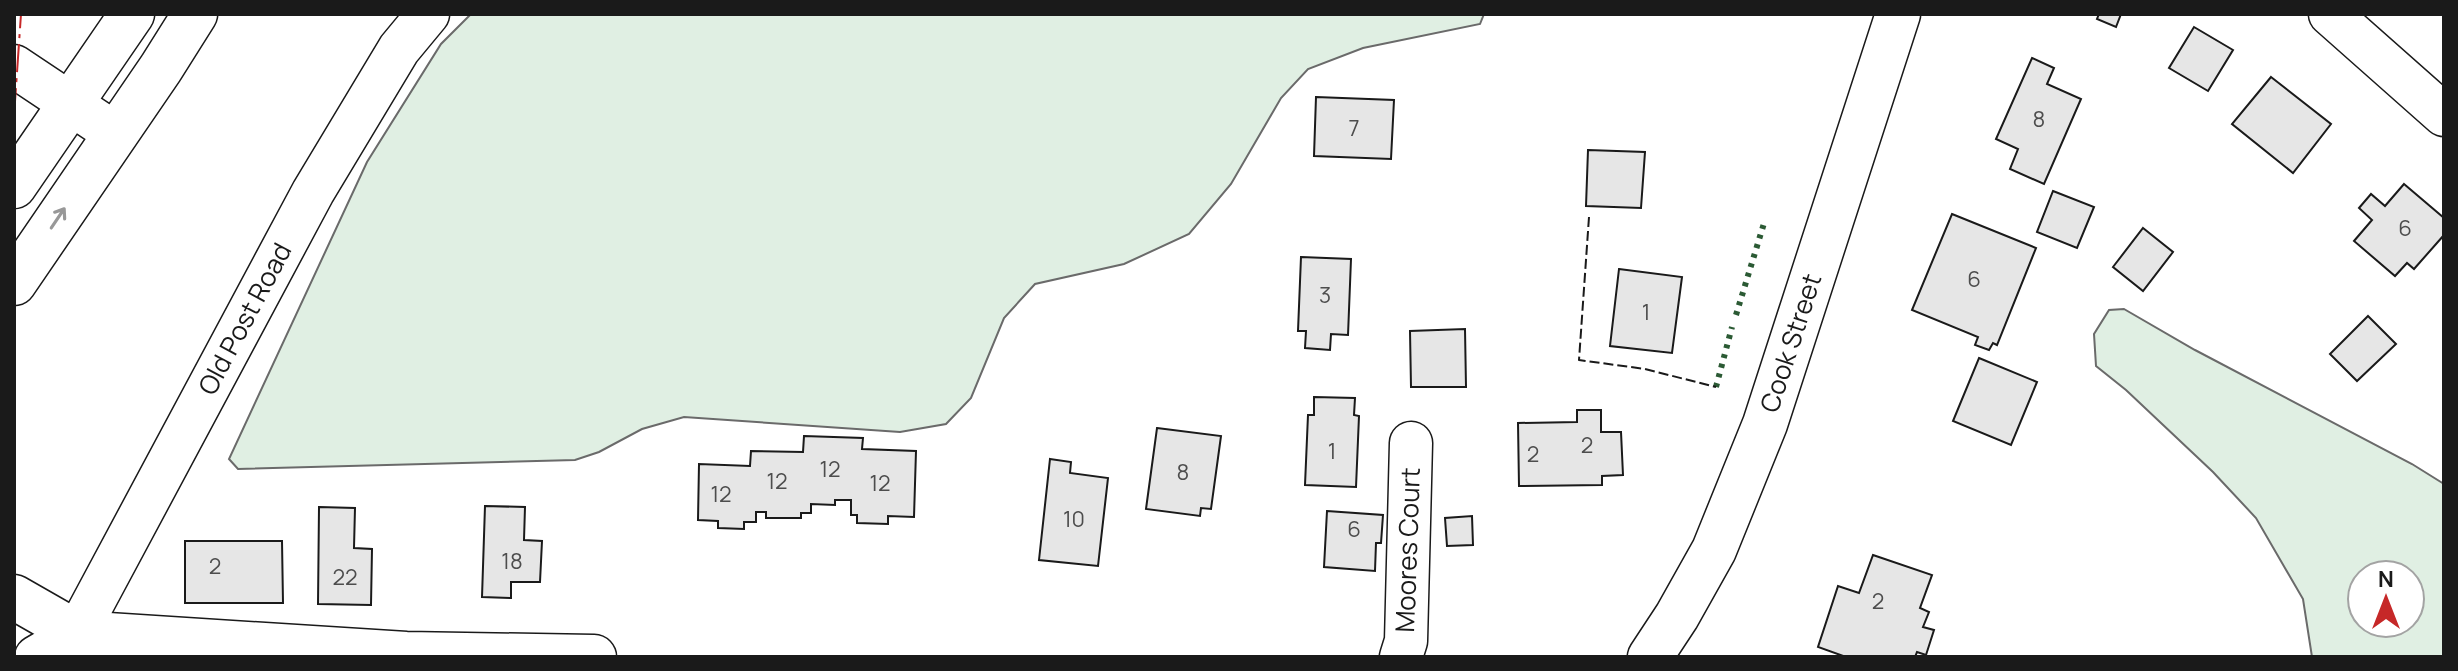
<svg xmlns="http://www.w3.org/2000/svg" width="2458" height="671" font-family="Manrope,sans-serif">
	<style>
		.green { fill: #e0efe3; stroke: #6a6a6a; stroke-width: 2; fill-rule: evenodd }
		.building { fill: #e6e6e6; stroke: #1a1a1a; stroke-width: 2 }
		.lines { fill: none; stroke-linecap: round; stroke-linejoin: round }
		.minor-casing { stroke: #1a1a1a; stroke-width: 45 }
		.tertiary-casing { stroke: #1a1a1a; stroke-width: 47 }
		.secondary-casing { stroke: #1a1a1a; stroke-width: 47 }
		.primary-casing { stroke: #1a1a1a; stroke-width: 47 }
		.minor { stroke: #fff; stroke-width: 42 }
		.tertiary { stroke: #fff; stroke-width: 44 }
		.secondary { stroke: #fff; stroke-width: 44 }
		.primary { stroke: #fff; stroke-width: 44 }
		.hedge { stroke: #2b5a34; stroke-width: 6; stroke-dasharray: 4 6; stroke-linecap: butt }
		.fence { stroke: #1a1a1a; stroke-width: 2; stroke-dasharray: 10 4; stroke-linecap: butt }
		.power { stroke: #c62828; stroke-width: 2; stroke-dasharray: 28 6 4 6; stroke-linecap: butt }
		.oneway { stroke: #989898 }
		.labels { text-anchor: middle; stroke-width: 6; stroke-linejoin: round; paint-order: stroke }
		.number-label { font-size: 22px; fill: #4d4d4d }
		.street-label { font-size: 26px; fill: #1a1a1a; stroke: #fff }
	</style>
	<rect width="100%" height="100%" fill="#fff"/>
	<g class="green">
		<path d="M471 14H1484L1480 24 1363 48 1308 69 1281 98 1231 184 1189 234 1124 264 1035 284 1004 318 971 398 946 424 900 432 684 417 642 429 599 452 575 460 238 469 229 459 367 162 441 44Z"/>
		<path d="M2124 309 2195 350 2412 464 2444 484V657H2312L2303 599 2256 518 2213 472 2126 390 2096 366 2094 334 2109 310ZM2362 575H2410V623H2362Z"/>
	</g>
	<g class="building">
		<path d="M2099 14H2121L2116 27 2097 19Z"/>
		<path d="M2194 27 2233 50 2208 91 2169 68Z"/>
		<path d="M2032 58 2054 68 2047 84 2081 99 2044 184 2010 169 2018 149 1996 139Z"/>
		<path d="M2271 77 2331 124 2293 173 2232 124Z"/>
		<path d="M1316 97 1394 100 1391 159 1314 156Z"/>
		<path d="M1588 150 1645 152 1641 208 1586 206Z"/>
		<path d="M2404 184 2444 218V235L2414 269 2407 263 2395 276 2354 241 2372 220 2359 208 2371 194 2385 206Z"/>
		<path d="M2053 191 2094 207 2077 248 2037 232Z"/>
		<path d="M1952 214 2036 248 1997 345 1993 343 1989 350 1975 345 1978 337 1912 310Z"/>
		<path d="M2143 228 2173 252 2143 291 2113 267Z"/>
		<path d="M1301 257 1351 259 1348 335 1331 334 1330 350 1305 348 1306 331H1298Z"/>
		<path d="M1619 269 1682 277 1672 353 1610 346Z"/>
		<path d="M2368 316 2396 344 2357 381 2330 354Z"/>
		<path d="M1465 329 1466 387H1411L1410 331Z"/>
		<path d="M1979 358 2037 382 2011 445 1953 421Z"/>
		<path d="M1314 397 1355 398 1354 415 1359 416 1356 487 1305 485 1308 415H1314Z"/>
		<path d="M1577 410H1601V432H1621L1623 475 1602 476V485L1519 486 1518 423 1577 422Z"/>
		<path d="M1157 428 1221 436 1211 509 1201 508 1200 516 1146 509Z"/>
		<path d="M804 436 863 438 862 449 916 451 914 517 888 516V524L857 523V515H851V500H835V505L811 504V513H801V518H766V512H756V522H744V529L718 528V521L698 520 699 464 750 466 751 451 803 452Z"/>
		<path d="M1050 459 1071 462 1070 473 1108 478 1098 566 1039 560Z"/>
		<path d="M485 506 525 507 524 540 542 541 540 582H511V598L482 597Z"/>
		<path d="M319 507 355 508 354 548 372 549 371 605 318 604Z"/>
		<path d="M1327 511 1383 515 1381 543H1376L1375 571 1324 567Z"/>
		<path d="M1472 516 1473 545 1447 546 1445 518Z"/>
		<path d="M185 541H282L283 603H185Z"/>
		<path d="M1873 555 1932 575 1920 608 1929 612 1923 627 1934 630 1926 655 1917 652 1915 657H1846L1818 647 1838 586 1859 593Z"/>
	</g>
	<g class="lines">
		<defs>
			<g id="minor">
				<path d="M2330 14 2444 115"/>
				<path d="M14 66 116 134"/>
				<path d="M36 657 77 633 313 192 399 49 428 14"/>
				<path d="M1401 657 1406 641 1411 443"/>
			</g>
			<path id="tertiary" d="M14 597 77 633 406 654 594 657"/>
			<path id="secondary" d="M1650 657 1677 616 1714 550 1765 424 1898 14"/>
			<g id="primary">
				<path d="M14 186 132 14"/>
				<path d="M14 283 161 68 195 14"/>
			</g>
		</defs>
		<use href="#minor" class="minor-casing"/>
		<use href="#tertiary" class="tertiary-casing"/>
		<use href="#secondary" class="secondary-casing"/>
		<use href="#primary" class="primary-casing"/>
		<use href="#minor" class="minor"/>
		<use href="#tertiary" class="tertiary"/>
		<use href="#secondary" class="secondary"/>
		<use href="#primary" class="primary"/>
		<g class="hedge">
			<path d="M1736 315 1765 220"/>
			<path d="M1716 387 1732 327"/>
		</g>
		<path class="fence" d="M1589 217 1579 360 1645 369 1716 387"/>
		<path class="power" d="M14 116 21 14"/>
	</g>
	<defs><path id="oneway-shaft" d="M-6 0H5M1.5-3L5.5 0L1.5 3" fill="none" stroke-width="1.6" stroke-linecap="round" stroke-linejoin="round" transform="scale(2)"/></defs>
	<use class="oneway" href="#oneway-shaft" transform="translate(58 218) rotate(-56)"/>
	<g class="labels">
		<g class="number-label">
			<text x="2039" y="127">8</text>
			<text x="1354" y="136">7</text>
			<text x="2405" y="236">6</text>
			<text x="1974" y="287">6</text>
			<text x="1325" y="303">3</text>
			<text x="1646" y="320">1</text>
			<text x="1587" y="453">2</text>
			<text x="1332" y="459">1</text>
			<text x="1533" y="462">2</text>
			<text x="830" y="477">12</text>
			<text x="1183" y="480">8</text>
			<text x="777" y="489">12</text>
			<text x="880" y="491">12</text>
			<text x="721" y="502">12</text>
			<text x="1074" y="527">10</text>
			<text x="1354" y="537">6</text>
			<text x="512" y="569">18</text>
			<text x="215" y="574">2</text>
			<text x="345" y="585">22</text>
			<text x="1878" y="609">2</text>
		</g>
		<g class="street-label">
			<text transform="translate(245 319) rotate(-62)" y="9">Old Post Road</text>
			<text transform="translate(1791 343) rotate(-72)" y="9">Cook Street</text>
			<text transform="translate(1408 550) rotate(-88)" y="9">Moores Court</text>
		</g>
	</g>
	<rect width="2458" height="671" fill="none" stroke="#1a1a1a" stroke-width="32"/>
	<g transform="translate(2386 599)"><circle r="38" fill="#ffffff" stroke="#a3a3a3" stroke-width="2"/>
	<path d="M0-6L14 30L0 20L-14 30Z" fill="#c62828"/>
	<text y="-12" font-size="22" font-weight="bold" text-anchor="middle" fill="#1a1a1a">N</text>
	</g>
</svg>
